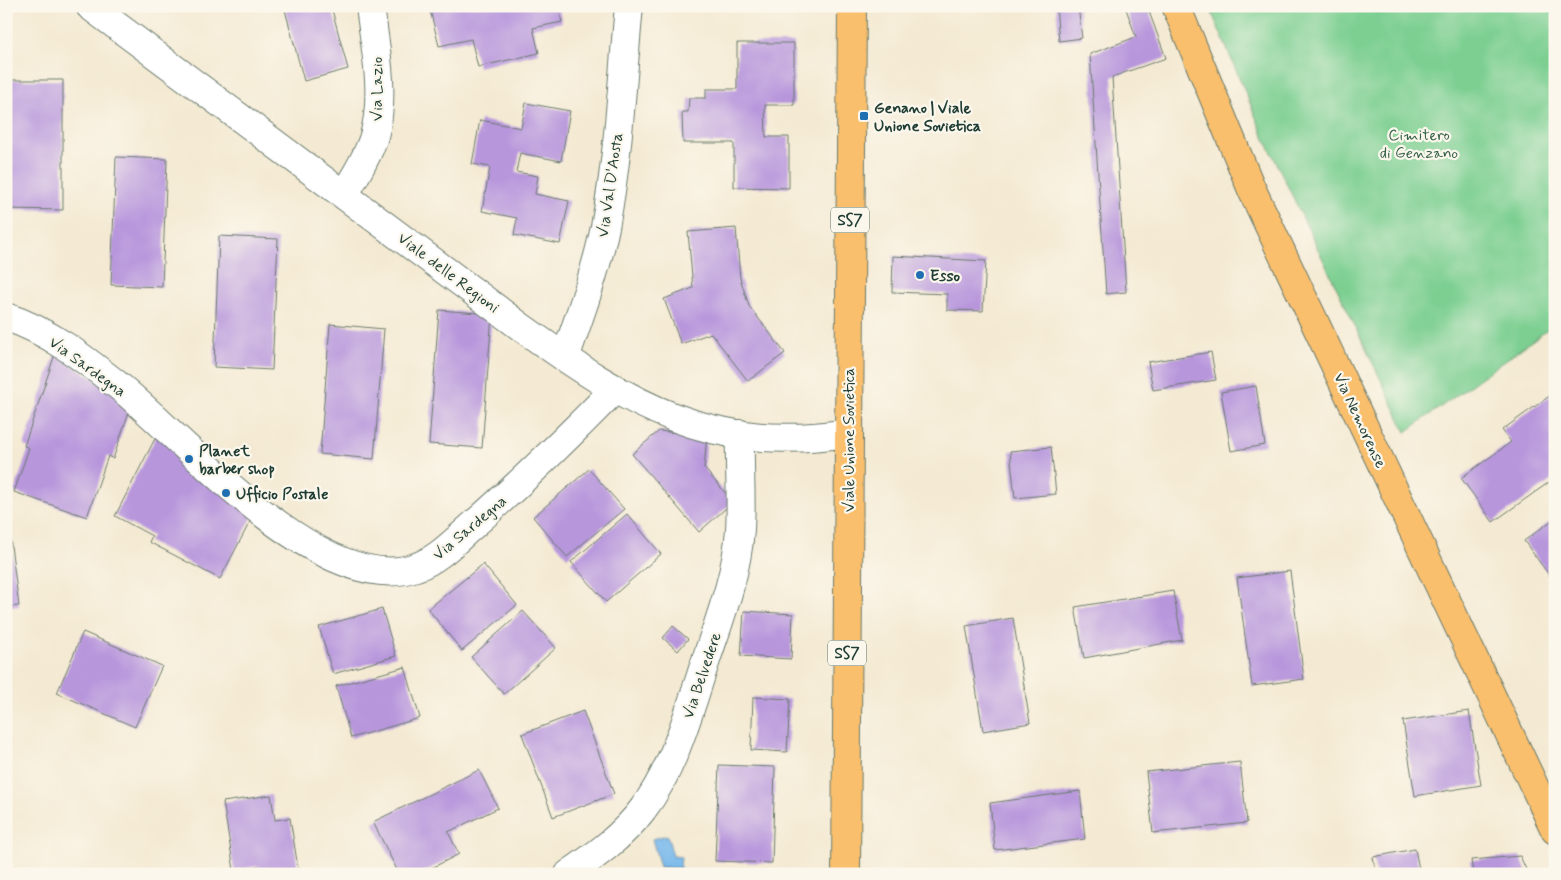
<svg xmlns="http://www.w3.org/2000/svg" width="1561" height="880" font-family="Mynerve,sans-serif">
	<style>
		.green { fill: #7ccf91; stroke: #4e8662 }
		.water { fill: #77b8eb; stroke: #4b7a90 }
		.building { fill: #b796dc }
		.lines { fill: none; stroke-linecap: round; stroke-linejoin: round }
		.minor-casing { stroke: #6a7a6c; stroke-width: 30 }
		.major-casing { stroke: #6a7a6c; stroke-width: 30 }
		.minor { stroke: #fff; stroke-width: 28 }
		.major { stroke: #f9bf6d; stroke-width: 28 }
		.poi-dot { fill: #1f6fb2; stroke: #fbf7ec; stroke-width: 2 }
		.labels { text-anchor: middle; stroke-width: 4.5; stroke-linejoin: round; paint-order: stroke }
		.shield { fill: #fbf7ec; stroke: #61756b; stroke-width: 1 }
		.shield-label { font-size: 15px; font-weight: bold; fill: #1f3d34 }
		.street-label { font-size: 16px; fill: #1f3d34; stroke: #fbf7ec }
		.poi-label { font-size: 16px; font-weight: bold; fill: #1f3d34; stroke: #fbf7ec; text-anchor: start }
		.park-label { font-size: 16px; fill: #36624b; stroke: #fbf7ec }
	</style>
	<rect width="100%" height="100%" fill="#fbf7ec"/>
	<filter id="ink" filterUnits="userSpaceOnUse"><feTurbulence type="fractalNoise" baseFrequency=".02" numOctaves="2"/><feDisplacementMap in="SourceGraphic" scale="10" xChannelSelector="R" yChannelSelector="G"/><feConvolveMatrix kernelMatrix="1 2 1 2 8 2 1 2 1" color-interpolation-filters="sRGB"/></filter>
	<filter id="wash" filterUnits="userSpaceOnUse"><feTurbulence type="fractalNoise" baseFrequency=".0096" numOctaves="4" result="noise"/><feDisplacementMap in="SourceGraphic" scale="20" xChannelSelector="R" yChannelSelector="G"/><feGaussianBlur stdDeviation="1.12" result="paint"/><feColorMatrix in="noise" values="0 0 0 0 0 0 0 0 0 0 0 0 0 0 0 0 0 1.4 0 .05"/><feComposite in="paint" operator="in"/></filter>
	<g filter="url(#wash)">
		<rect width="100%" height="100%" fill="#f4ead3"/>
		<path class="green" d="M1209 6H1555V324L1406 432 1265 139Z"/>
		<path class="water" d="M667 835 673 856 681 857 680 868 660 867 652 839Z"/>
		<g id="blocks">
			<g class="building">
				<path d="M284 6H331L348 69 304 81Z"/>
				<path d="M429 6H558L562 22 533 28 539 53 478 67 471 39 439 46Z"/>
				<path d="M1056 6H1078L1082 38 1059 41Z"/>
				<path d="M1125 6H1147L1166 58 1112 77 1126 292 1106 294 1090 54 1136 37Z"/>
				<path d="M737 43H794V105H765L766 137H789V188L734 187V143H683L682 112H688L689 98H706V89H737Z"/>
				<path d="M7 80H63V210L6 209Z"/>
				<path d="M526 103 570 111 561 161 520 153 516 172 538 176 535 194 569 201 560 244 514 235 517 218 482 211 490 167 472 164 480 120 521 128Z"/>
				<path d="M116 157 167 159 162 287 111 285Z"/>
				<path d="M736 228 740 278 749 306 785 353 748 381 711 333 681 344 664 299 693 288 688 232Z"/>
				<path d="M219 236 278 239 272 370 214 367Z"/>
				<path d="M893 256 986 261 983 311 947 310V294L892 292Z"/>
				<path d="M439 310 492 314 482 448 429 444Z"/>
				<path d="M330 324 384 329 374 459 320 454Z"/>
				<path d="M1211 352 1216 380 1153 390 1148 362Z"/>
				<path d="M55 354 132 403 113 459 108 456 87 517 14 492 29 448 24 446Z"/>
				<path d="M1256 386 1265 445 1231 451 1221 392Z"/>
				<path d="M1555 392V478L1493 522 1461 478 1511 442 1502 430Z"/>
				<path d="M160 429 254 514 220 579 149 542 152 536 115 516Z"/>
				<path d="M659 431 707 436 704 468 733 502 699 532 632 454Z"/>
				<path d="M1051 447 1056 494 1015 498 1010 451Z"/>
				<path d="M589 469 624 509 567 557 533 517Z"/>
				<path d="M627 514 661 554 606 602 571 562Z"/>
				<path d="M1555 518V583L1524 541Z"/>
				<path d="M6 538H10L19 606 6 607Z"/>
				<path d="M483 564 517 605 462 651 428 609Z"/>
				<path d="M1290 571 1304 679 1252 686 1237 578Z"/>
				<path d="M1173 591 1182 640 1084 658 1075 607Z"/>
				<path d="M382 609 396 656 333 674 319 627Z"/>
				<path d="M523 611 556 648 504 694 471 657Z"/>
				<path d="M744 611 793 614 791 659 741 656Z"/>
				<path d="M1013 618 1030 723 983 731 966 626Z"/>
				<path d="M673 626 688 639 678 651 663 638Z"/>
				<path d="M83 632 162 666 135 727 57 693Z"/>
				<path d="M405 667 420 718 351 738 336 686Z"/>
				<path d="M753 697 790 699 787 752 751 750Z"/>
				<path d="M583 711 614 794 553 817 522 734Z"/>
				<path d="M1469 711 1481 785 1415 796 1403 721Z"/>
				<path d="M1240 762 1247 823 1153 833 1146 772Z"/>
				<path d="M719 765 775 767 772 863 715 861Z"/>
				<path d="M479 770 498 808 448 832 459 854 420 874H399L373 822Z"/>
				<path d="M1080 791 1085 839 995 850 990 803Z"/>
				<path d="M271 795 275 820 290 818 299 874H261L259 866 234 870 223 802Z"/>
				<path d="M1415 849 1420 874H1376L1373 857Z"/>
				<path d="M1520 856 1528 874H1473L1471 860Z"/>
			</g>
		</g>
	</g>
	<g filter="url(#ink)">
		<use href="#blocks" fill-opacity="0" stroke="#6a7a6c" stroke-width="1"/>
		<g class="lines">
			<defs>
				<g id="minor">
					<path d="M90 6 521 327C630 405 710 454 848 433"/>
					<path d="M345 194C355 175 368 157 374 136 386 94 375 48 370 6"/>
					<path d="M6 317C48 330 86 360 120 387 186 441 324 600 416 567 437 560 455 541 471 527 521 483 568 437 615 389"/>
					<path d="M565 358C580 315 596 271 605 227 619 154 622 79 629 6"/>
					<path d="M569 874C596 855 623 836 643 809 675 767 689 710 706 660 720 618 737 574 740 529 742 497 739 466 740 434"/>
				</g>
				<g id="major">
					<path d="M1176 6 1252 190 1555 830"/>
					<path d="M846 874 852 6"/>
				</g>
			</defs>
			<use href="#minor" class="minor-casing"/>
			<use href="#major" class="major-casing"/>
			<use href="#minor" class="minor"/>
			<use href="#major" class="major"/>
		</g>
	</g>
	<g class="poi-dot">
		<rect x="859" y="111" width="10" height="10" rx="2.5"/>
		<circle cx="920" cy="275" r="5"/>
		<circle cx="189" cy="459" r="5"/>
		<circle cx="226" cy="493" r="5"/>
	</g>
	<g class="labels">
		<g class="shield">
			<rect x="831" y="207.5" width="38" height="25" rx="4"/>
			<rect x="828" y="640.5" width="38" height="25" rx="4"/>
		</g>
		<g class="shield-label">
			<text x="850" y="225">SS7</text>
			<text x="847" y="658">SS7</text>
		</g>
		<g class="street-label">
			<text transform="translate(376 89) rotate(-90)" y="6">Via Lazio</text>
			<text transform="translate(609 185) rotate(-82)" y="6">Via Val D'Aosta</text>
			<text transform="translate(449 272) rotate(37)" y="6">Viale delle Regioni</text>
			<text transform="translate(88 366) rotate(36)" y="6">Via Sardegna</text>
			<text transform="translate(1361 420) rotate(65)" y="6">Via Nemorense</text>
			<text transform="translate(848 440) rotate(-90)" y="6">Viale Unione Sovietica</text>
			<text transform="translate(469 527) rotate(-40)" y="6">Via Sardegna</text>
			<text transform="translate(701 675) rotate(-71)" y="6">Via Belvedere</text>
		</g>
		<g class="poi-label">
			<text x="874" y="113">Genano | Viale<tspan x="874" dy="18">Unione Sovietica</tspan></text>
			<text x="930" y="281">Esso</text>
			<text x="199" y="456">Planet<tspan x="199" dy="18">barber shop</tspan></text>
			<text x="236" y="499">Ufficio Postale</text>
		</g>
		<g class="park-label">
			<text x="1419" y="140">Cimitero<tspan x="1419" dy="18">di Genzano</tspan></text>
		</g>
	</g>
	<rect width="1561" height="880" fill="none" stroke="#fbf7ec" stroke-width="25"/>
</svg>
